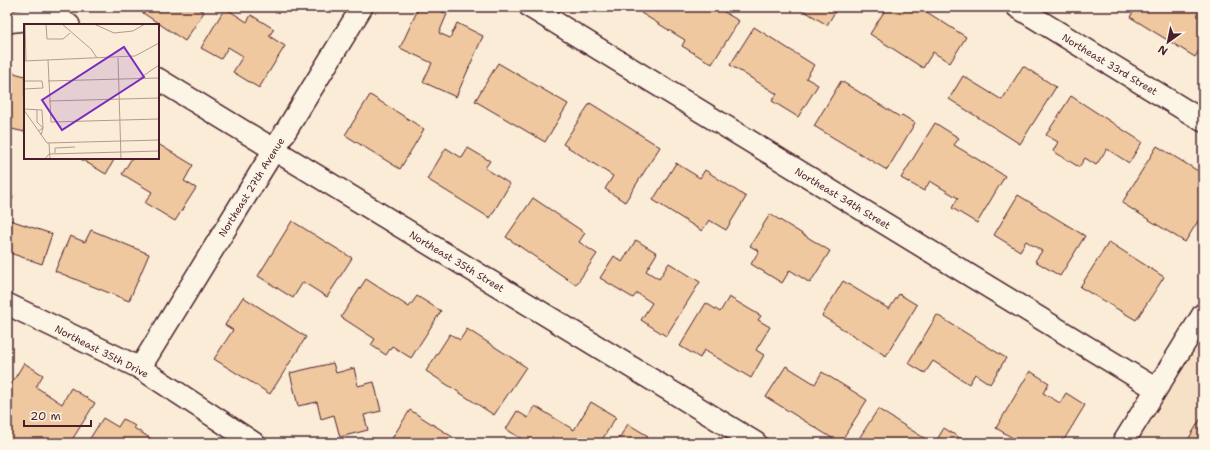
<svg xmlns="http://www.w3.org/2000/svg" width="1210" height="450" font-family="'Shantell Sans',sans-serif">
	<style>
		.built { fill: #f7e1c6 }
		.building { fill: #f0c89f; stroke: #4a1f2b }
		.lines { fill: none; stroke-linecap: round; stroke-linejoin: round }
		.minor-casing { stroke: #4a1f2b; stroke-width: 24 }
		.minor { stroke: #fcf5e5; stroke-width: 21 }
		.labels { text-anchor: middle; stroke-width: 4; stroke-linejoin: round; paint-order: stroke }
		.street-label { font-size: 10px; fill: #4a1f2b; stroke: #fcf5e5 }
		.inset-road { fill: none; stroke: #b49a92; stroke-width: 1 }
		.view { fill: #7b2cbf; fill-opacity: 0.15; stroke: #7b2cbf; stroke-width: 2 }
		.inset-edge { fill: none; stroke: #4a1f2b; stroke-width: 2 }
	</style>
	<rect width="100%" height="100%" fill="#faecd7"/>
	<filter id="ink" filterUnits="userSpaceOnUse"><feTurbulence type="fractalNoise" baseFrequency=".025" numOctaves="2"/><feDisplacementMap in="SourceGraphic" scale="8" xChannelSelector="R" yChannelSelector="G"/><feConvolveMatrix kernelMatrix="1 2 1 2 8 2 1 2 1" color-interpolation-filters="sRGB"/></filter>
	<g filter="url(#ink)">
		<path class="built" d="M1203 316V443H1122Z"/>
		<g class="building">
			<path d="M134 7H196L204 12 185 41Z"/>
			<path d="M419 7H433L447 14 439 33 450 38 457 23 483 36 456 97 423 82 432 63 400 48Z"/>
			<path d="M644 7H716L739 21 712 64 682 46 685 40 641 13Z"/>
			<path d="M798 7H838L827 25Z"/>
			<path d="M887 7H919L966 37 950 63 933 52 923 68 870 34Z"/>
			<path d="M1136 7H1203V44L1195 57 1130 17Z"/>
			<path d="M225 8 247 22 251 15 274 29 269 36 285 46 259 88 233 72 243 56 228 47 221 59 201 48Z"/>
			<path d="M754 27 814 65 806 78 818 85 798 117 772 101 777 94 730 65Z"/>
			<path d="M498 63 568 104 545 142 475 101Z"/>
			<path d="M1023 66 1056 87 1020 144 949 99 963 76 1002 100Z"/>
			<path d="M10 72 25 76V132L7 128V83Z"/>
			<path d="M841 81 900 117 902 115 915 123 887 170 814 126Z"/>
			<path d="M370 95 424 129 400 169 345 135Z"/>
			<path d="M1071 96 1142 142 1129 163 1107 149 1096 165 1085 158 1079 167 1053 151 1058 142 1046 135Z"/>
			<path d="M590 103 660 147 625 202 605 189 613 176 563 144Z"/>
			<path d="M935 123 959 138 954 145 1005 176 977 223 952 208 958 198 930 181 924 191 901 178Z"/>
			<path d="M158 144 193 165 184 181 196 188 175 221 145 203 152 192 122 174 132 158H158Z"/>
			<path d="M1157 146 1203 174V213L1185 242 1122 203Z"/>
			<path d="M446 148 462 158 468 148 490 161 485 168 510 184 490 218 427 179Z"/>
			<path d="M79 158H115L106 174Z"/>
			<path d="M676 163 700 178 705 170 746 197 726 230 709 220 702 231 653 200Z"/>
			<path d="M7 195 13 197 7 214Z"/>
			<path d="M1018 195 1085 236 1060 276 1035 261 1042 251 1026 241 1020 251 994 235Z"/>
			<path d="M533 198 585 233 579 242 597 254 576 285 506 237Z"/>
			<path d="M770 214 830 251 810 283 790 270 782 283 751 264 759 251 750 246Z"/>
			<path d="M7 219 52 234 42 264 7 252Z"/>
			<path d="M292 221 352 258 327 297 303 282 293 298 258 276Z"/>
			<path d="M91 230 149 254 129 301 55 271 70 236 85 242Z"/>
			<path d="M636 240 657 253 646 271 659 279 669 263 700 282 666 336 641 320 652 303 637 293 633 298 600 278 614 256 622 262Z"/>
			<path d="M1109 242 1164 277 1136 320 1080 287Z"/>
			<path d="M366 279 409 307 417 296 441 311 411 358 392 346 386 355 371 345 375 339 341 317Z"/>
			<path d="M843 281 889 309 899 294 917 305 886 356 822 316Z"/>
			<path d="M243 297 306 337 270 394 214 359 233 330 225 325Z"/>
			<path d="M729 297 761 316 758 320 770 327 756 350 764 355 751 378 704 350 700 358 680 346 706 303 720 312Z"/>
			<path d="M937 315 1006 358 990 384 975 374 969 384 933 361 925 373 908 363Z"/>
			<path d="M467 329 526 367 494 415 426 371 450 334 460 340Z"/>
			<path d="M24 363 43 375 36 387 62 404 71 388 95 403 70 443H14L7 438V391Z"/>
			<path d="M333 363 336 373 354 368 358 386 374 382 381 411 364 415 368 430 340 437 334 415 321 419 317 402 298 406 290 373Z"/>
			<path d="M786 366 815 384 822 372 867 400 840 443 766 397Z"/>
			<path d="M1030 371 1049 383 1043 393 1060 403 1066 393 1085 405 1062 443H1021L996 428Z"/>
			<path d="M591 402 616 417 600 443H528L506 429 517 411 528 418 535 406 574 430Z"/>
			<path d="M878 409 932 443H856Z"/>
			<path d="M410 410 462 443H389Z"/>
			<path d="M1203 415V443H1186Z"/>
			<path d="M103 418 118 427 123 419 135 426 134 428 158 443H87Z"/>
			<path d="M628 424 648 436 644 442 645 443H616Z"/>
			<path d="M944 428 963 440 961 443H935Z"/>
		</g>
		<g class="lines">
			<defs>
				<g id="minor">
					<path d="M40 7 69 25"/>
					<path d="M530 7 1156 389"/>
					<path d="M1017 7 1203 121"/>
					<path d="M7 22 31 19 45 10"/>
					<path d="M158 79 756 443"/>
					<path d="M7 304 140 368 254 443"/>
					<path d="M140 368 362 7"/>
					<path d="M1123 443 1203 314"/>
				</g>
			</defs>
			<use href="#minor" class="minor-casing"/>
			<use href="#minor" class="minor"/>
		</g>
	</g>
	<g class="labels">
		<g class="street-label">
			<text transform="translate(1110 64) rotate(31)" y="4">Northeast 33rd Street</text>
			<text transform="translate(251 187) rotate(-58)" y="4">Northeast 27th Avenue</text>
			<text transform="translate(843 198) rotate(31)" y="4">Northeast 34th Street</text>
			<text transform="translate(457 261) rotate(31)" y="4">Northeast 35th Street</text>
			<text transform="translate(102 351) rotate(27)" y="4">Northeast 35th Drive</text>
		</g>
	</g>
	<g transform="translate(24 24)">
		<rect width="135" height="135" fill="#faecd7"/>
		<path class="inset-road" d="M1 0 2 37M22 0 23 15H39L46 9M38 0 67 25 73 34M70 0 90 9 109 7 121 0M94 34 97 135M24 36 27 98 135 95M0 37 111 32 135 19M116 54 135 41M0 57H18L19 64 0 65M24 57 135 54M25 77 135 74M0 85 18 86 19 104 14 107M0 86 23 119 135 116M13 86V98L19 104 17 111M25 119 26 135M31 129V124L51 123M21 135 25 130 135 127"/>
		<path class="view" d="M100 23 120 53 38 106 18 76Z"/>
		<rect width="135" height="135" class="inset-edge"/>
	</g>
	<rect width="1210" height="450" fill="none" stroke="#fcf5e5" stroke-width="24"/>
	<rect x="12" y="12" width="1186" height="426" fill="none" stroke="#4a1f2b" stroke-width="1.5" filter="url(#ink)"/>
	<g transform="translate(1168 42) rotate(213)" stroke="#fcf5e5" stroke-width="3" paint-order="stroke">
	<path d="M0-3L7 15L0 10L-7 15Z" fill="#4a1f2b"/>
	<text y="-6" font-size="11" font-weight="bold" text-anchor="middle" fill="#4a1f2b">N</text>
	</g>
	<path d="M24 420v6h67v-6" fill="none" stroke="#4a1f2b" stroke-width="2"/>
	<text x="30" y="420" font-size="12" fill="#4a1f2b" stroke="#fcf5e5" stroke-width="3" paint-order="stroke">20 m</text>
</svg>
